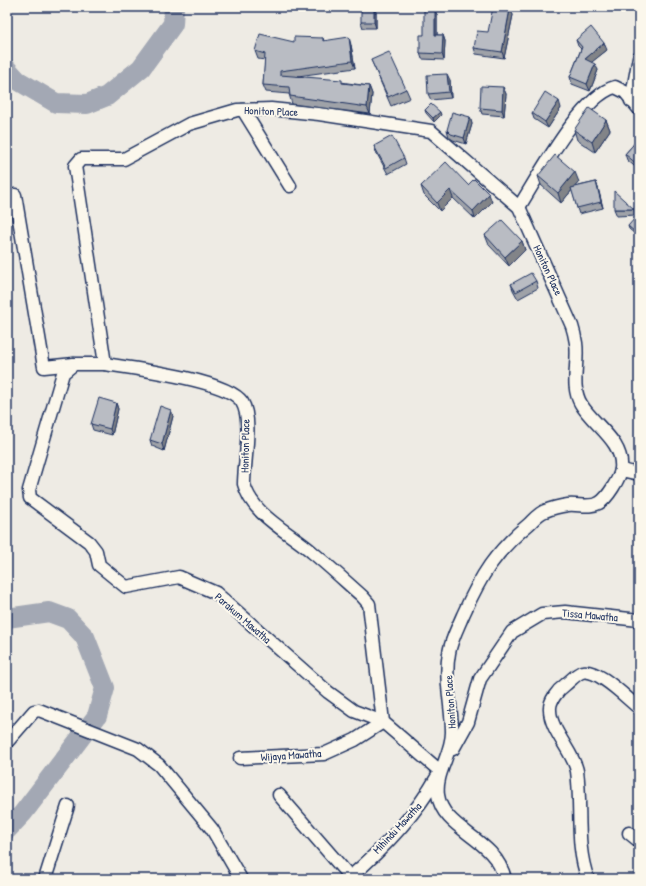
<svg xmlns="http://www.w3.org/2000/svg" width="646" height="886" font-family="'Patrick Hand',sans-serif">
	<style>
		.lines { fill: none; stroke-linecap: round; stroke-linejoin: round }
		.river { stroke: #a3a8b4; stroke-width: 20 }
		.minor-casing { stroke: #1b2f5e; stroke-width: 15 }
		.minor { stroke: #fbf7ec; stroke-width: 12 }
		.wall { fill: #9fa2a8; stroke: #1b2f5e }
		.shaded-wall { fill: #828488; stroke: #1b2f5e }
		.building { fill: #b9bcc3; stroke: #1b2f5e }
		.labels { text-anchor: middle; stroke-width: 4; stroke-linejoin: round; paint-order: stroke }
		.street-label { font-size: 11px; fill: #1b2f5e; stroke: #fbf7ec }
	</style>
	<rect width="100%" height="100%" fill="#eeebe4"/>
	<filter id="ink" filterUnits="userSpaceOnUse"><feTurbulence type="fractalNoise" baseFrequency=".025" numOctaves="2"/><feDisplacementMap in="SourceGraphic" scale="8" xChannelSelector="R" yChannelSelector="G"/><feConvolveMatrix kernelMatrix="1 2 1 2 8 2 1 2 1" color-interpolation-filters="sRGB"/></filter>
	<g filter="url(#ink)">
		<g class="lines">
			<g class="river">
				<path d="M7 69 17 80 56 103 87 104 107 96 141 68 173 24 174 7"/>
				<path d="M7 618 49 612 68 619 85 637 105 688 97 716 23 813 7 830"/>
			</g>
			<defs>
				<g id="minor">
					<path d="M631 101 639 57"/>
					<path d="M243 110 290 186"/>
					<path d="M15 195 44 367 74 364"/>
					<path d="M519 207C538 177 581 96 615 87L625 92 639 109"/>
					<path d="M105 364H74L63 373 29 490 30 498 89 542 96 551 99 565 126 587 179 577 216 593 328 692 354 711 383 722"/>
					<path d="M621 470 639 474"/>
					<path d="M7 742 34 711 39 710 138 749 159 765 212 829 241 879"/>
					<path d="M453 749 468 722 480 679 512 632 542 614 565 612 639 620"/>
					<path d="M240 758 324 754 355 740 383 722"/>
					<path d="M440 771 383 722 369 604 362 596C345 581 329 566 312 552 289 532 252 515 244 484 244 462 253 420 242 402 228 380 131 368 105 364L75 166 81 159H124L189 124 237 110 271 109 319 114 431 131 519 207 572 326C574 332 575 337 576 343 579 363 570 386 581 404 593 425 624 441 621 469 620 478 607 499 599 503 590 508 578 504 568 505 561 506 552 508 545 511 539 513 534 519 529 524 495 552 481 575 463 615 458 627 451 640 449 653 444 679 452 707 452 732 452 754 435 773 438 795 443 831 495 837 505 879"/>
					<path d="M279 795 350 877"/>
					<path d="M629 833 639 841"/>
					<path d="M45 879 68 806"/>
					<path d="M348 879C382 850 415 816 437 777"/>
					<path d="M588 879C575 845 582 807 577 771 574 753 550 730 550 710 549 701 558 690 565 685 570 681 576 674 582 672 598 668 626 698 639 708"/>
				</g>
			</defs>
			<use href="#minor" class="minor-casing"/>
			<use href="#minor" class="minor"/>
		</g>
		<g class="wall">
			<path d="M590 7H622V9H591Z"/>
			<path d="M510 9 513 15 504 58 476 54 474 48Z"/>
			<path d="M376 12V28H363L361 22Z"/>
			<path d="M437 15V35H443L445 41 444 60 422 59 420 53 424 35Z"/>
			<path d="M323 38 324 41 351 45 355 68 298 76 369 86 372 94 370 114 292 104 289 94 266 92 263 85 265 60 258 59 255 51Z"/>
			<path d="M576 40 607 50 591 62 598 70 590 91 572 84 570 77 581 49 578 46Z"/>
			<path d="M371 60 406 89 410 98 391 106 375 69Z"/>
			<path d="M450 80 451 98 431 100 428 94Z"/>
			<path d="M503 87 506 94 504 116 482 114 480 108Z"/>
			<path d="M561 108 548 128 534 119 532 113Z"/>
			<path d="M425 110 441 115 434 122 426 113Z"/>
			<path d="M470 117 472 124 466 144 453 140 449 137 447 130Z"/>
			<path d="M606 120 610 130 595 152 577 140 574 130Z"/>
			<path d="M639 138V170L627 160 625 154Z"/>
			<path d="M374 146 404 158 406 164 388 174 376 152Z"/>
			<path d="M538 176 579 182 574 187 596 182 598 188 603 208 579 214 577 208 572 190 561 203 541 185Z"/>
			<path d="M468 185 492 202 475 219 453 198 440 211 424 195 421 186Z"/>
			<path d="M614 209H634L636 215 617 216Z"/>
			<path d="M639 219 636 235 629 229 628 226Z"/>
			<path d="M485 235 522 241 525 250 509 266 489 245Z"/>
			<path d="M536 281 538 288 518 299 513 290 511 284Z"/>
			<path d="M116 403 118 409 112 435 93 430 91 424Z"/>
			<path d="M171 410 173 416 164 451 152 446 150 440Z"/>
		</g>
		<g class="shaded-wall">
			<path d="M284 7H288L286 10Z"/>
			<path d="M374 7 376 12V28L374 22Z"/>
			<path d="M435 9 437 15V41L435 35Z"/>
			<path d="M510 9 513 15 504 58 502 52Z"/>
			<path d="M443 35 445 41 444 60 442 54Z"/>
			<path d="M349 37 351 45 355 68 352 61Z"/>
			<path d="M604 43 607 50 587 66 585 59Z"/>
			<path d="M595 64 598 70 590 91 587 84Z"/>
			<path d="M447 74 450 80 451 98 449 92Z"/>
			<path d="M369 86 372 94 370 114 367 107Z"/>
			<path d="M503 87 506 94 504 116 502 110Z"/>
			<path d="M559 101 561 108 548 128 545 122Z"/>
			<path d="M440 112 441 115 434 122 433 118Z"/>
			<path d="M470 117 472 124 466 144 464 138Z"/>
			<path d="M606 120 610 130 595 152 592 142Z"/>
			<path d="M575 172 579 182 561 203 558 193Z"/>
			<path d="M596 182 598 188 603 208 601 202Z"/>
			<path d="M450 190 453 198 440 211 437 203Z"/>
			<path d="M489 194 492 202 475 219 473 211Z"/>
			<path d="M639 227V232L636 235 635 232Z"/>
			<path d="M522 241 525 250 509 266 505 257Z"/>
			<path d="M116 403 118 409 112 435 110 429Z"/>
			<path d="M171 410 173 416 164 451 162 444Z"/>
		</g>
		<g class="building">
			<rect x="361" y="7" width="13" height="15"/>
			<path d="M493 7H499L510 9 502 52 474 48 477 31 488 32Z"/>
			<path d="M424 9H435V35H443L442 54 420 53V35H424Z"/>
			<path d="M591 27 604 43 585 59 595 64 587 84 570 77 582 47 576 40Z"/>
			<path d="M260 34 294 42V37L323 38V41L349 37 352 61 280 71V75L342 80V83L369 86 367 107 290 96 289 87 263 85 265 54 255 51Z"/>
			<path d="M389 52 406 89 388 97 371 60Z"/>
			<path d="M447 74 449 92 428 94 427 75Z"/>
			<path d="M481 86 503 87 502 110 480 108Z"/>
			<path d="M545 92 559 101 545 122 532 113Z"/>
			<path d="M431 104 440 112 433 118 425 110Z"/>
			<path d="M589 108 606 120 592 142 574 130Z"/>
			<path d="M452 112 470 117 464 138 451 134 447 130Z"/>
			<path d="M392 136 404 158 386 168 374 146Z"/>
			<path d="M639 138V164L638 165 625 154Z"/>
			<path d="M555 155 575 172 558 193 538 176Z"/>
			<path d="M446 162 468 185 474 179 489 194 473 211 450 190 437 203 421 186Z"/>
			<path d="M596 182 601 202 577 208 571 188Z"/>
			<path d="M614 191 634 209H614Z"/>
			<path d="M636 217 639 219V227L635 232 628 226Z"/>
			<path d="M502 220 522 241 505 257 485 235Z"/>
			<path d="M531 273 536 281 516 292 511 284Z"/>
			<path d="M99 398 116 403 110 429 91 424Z"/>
			<path d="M160 406 171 410 162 444 150 440Z"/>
		</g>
	</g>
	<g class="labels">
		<g class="street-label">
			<text transform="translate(271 111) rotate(2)" y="4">Honiton Place</text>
			<text transform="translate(548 270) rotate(65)" y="4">Honiton Place</text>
			<text transform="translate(245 446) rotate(-89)" y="4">Honiton Place</text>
			<text transform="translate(590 615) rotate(5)" y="4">Tissa Mawatha</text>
			<text transform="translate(243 618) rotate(41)" y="4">Parakum Mawatha</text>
			<text transform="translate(450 702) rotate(-94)" y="4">Honiton Place</text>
			<text transform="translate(291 755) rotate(-4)" y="4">Wijaya Mawatha</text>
			<text transform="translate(397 828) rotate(-47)" y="4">Mihindu Mawatha</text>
		</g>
	</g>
	<rect width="646" height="886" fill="none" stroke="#fbf7ec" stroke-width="24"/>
	<rect x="12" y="12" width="622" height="862" fill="none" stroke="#1b2f5e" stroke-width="1.5" filter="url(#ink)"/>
</svg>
